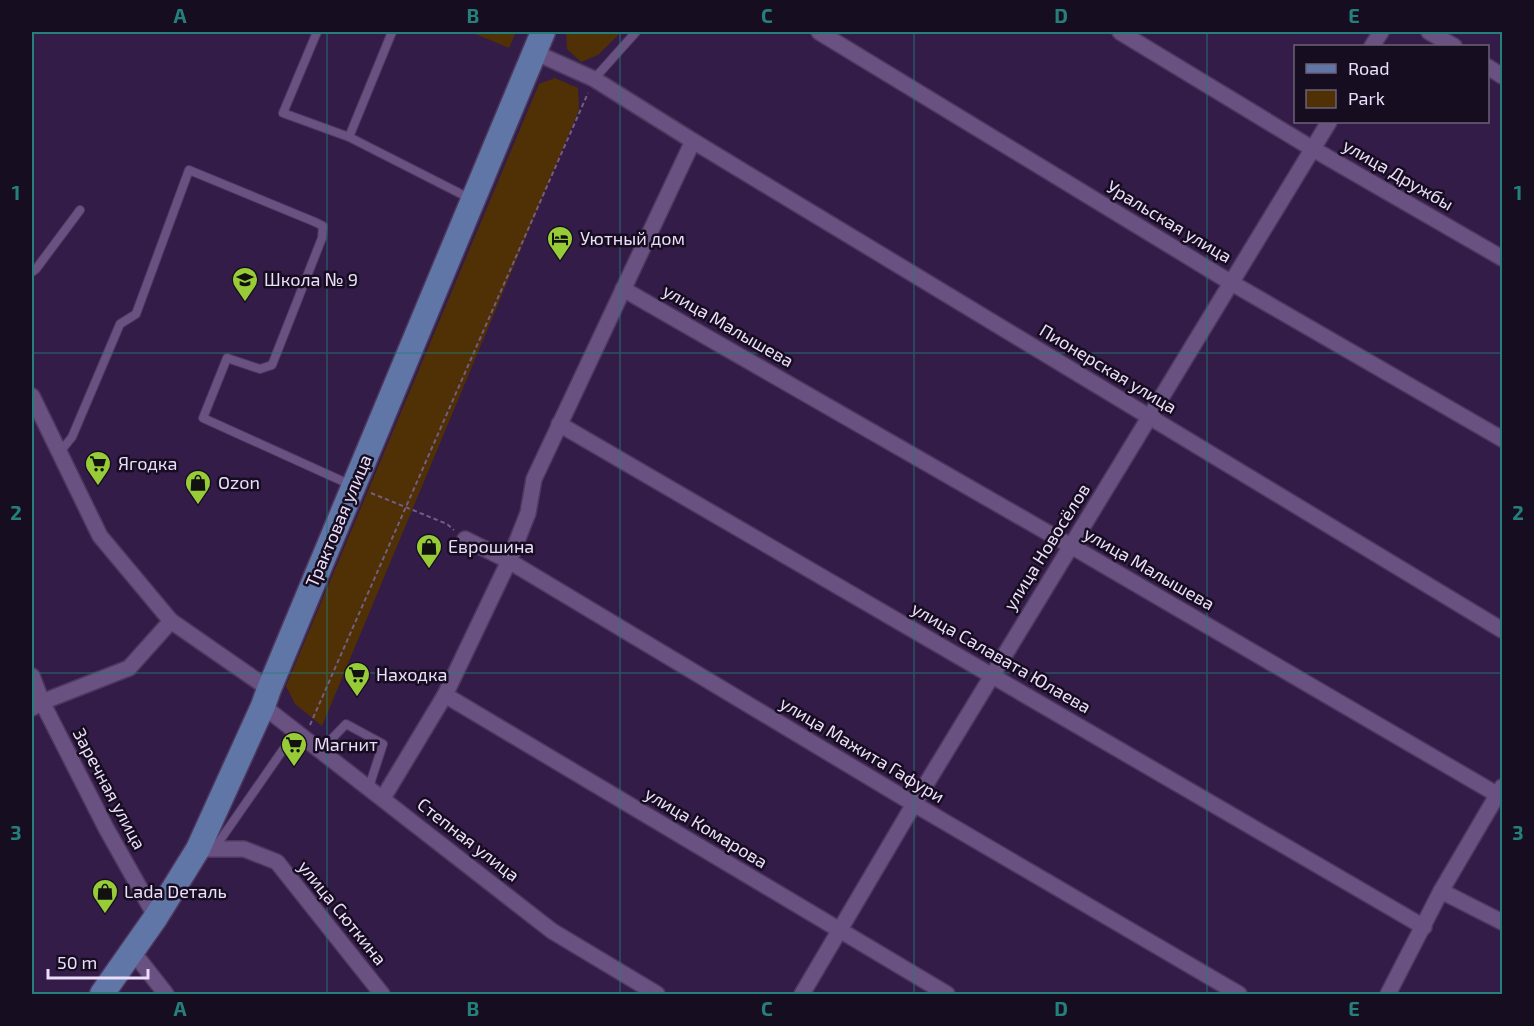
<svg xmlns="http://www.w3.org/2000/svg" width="1534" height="1026" font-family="'Exo 2',sans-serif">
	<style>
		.green { fill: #503005 }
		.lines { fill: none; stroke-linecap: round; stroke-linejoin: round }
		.service-casing { stroke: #4e385e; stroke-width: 10 }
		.minor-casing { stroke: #4e385e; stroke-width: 18 }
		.primary-casing { stroke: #4e385e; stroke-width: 27 }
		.path { stroke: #725d84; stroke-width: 2; stroke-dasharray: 4.5 3; stroke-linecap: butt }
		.service { stroke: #695181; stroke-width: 8 }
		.minor { stroke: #695181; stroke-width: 15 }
		.primary { stroke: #5f76a6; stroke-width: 24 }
		.grid { fill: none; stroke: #25807c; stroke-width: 1.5; stroke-opacity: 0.55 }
		.labels { text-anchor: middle; stroke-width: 5; stroke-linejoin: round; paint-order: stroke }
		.street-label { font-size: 18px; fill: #ebdefa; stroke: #170d20 }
		.poi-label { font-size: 18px; fill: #ebdefa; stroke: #170d20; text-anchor: start }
		.neatline { fill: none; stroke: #25807c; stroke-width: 2 }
		.grid-label { font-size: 20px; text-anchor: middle; font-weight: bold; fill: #25807c }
	</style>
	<rect width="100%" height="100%" fill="#341c48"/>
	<g class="green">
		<path d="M471 32H516L509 48Z"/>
		<path d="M566 32H621L598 55 581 62 567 49Z"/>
		<path d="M555 78 578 88 579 110 322 726 295 704 286 686 539 84Z"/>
	</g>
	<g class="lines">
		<defs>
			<g id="service">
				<path d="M317 32 283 113 349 137 471 199"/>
				<path d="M594 79 636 32"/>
				<path d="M349 137 392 32"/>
				<path d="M32 272 36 269 80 210"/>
				<path d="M60 452 72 437 120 324 136 314 189 170 315 222 323 226 322 238 272 365 260 369 227 358 203 418 351 485"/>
				<path d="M321 750 346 724 383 744 369 787"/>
				<path d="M214 849 296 731"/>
			</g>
			<g id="minor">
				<path d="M819 32 1230 282 1502 439"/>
				<path d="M1120 32 1313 149 1502 258"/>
				<path d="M1429 32 1454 46"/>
				<path d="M1372 46 1381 32"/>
				<path d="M1488 67 1502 76"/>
				<path d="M693 141 1502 630"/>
				<path d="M623 289 1071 546 1498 795"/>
				<path d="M32 396 100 536 171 621 269 689"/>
				<path d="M559 424 1424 927"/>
				<path d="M465 539 509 561 914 804 1239 994"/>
				<path d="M32 676 42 702 106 828 156 917"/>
				<path d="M445 695 947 994"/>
				<path d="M263 706 552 931 657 994"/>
				<path d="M32 708 42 702 129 668 171 621"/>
				<path d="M383 798 445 695 509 561 528 513 534 479 693 141 594 79 534 52"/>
				<path d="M198 849H244L277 862 382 994"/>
				<path d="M1441 891 1502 922"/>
				<path d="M133 952 166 994"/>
				<path d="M802 994 914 804 1329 122"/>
				<path d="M1388 994 1441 891 1502 787"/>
			</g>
			<path id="primary" d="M102 994 156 917 198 849 263 706 269 689 543 32"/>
		</defs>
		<use href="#service" class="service-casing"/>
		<use href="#minor" class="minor-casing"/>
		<use href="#primary" class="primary-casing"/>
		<g class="path">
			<path d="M371 493 447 524 454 530"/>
			<path d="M310 725 588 93"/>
		</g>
		<use href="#service" class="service"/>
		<use href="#minor" class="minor"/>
		<use href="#primary" class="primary"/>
	</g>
	<path class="grid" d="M327 32V994M620 32V994M914 32V994M1207 32V994M32 353H1502M32 673H1502"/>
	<defs>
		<symbol id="hotel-pin" viewBox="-11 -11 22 30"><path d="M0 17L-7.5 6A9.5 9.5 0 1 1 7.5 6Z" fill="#97cc38" stroke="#170d20"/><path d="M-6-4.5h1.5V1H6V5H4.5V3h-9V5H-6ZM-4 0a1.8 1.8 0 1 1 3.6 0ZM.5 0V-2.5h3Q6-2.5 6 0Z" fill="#111"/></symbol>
		<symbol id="school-pin" viewBox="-11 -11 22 30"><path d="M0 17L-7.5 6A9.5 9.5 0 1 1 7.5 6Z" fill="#97cc38" stroke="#170d20"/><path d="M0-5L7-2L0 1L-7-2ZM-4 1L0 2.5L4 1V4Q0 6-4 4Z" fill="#111"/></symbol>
		<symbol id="supermarket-pin" viewBox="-11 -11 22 30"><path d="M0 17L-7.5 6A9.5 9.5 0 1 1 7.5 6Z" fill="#97cc38" stroke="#170d20"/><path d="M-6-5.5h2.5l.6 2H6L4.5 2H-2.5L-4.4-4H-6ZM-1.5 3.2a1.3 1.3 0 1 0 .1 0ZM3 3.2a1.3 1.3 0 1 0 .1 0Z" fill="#111"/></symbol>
		<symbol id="shop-pin" viewBox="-11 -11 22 30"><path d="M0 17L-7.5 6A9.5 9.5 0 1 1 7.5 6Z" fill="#97cc38" stroke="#170d20"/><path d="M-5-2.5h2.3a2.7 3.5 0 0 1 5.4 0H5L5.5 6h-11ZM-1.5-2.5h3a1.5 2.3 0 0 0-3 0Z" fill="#111"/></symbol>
	</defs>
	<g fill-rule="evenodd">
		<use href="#hotel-pin" x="545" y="224" width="30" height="40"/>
		<use href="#school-pin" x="230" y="265" width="30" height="40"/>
		<use href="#supermarket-pin" x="83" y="449" width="30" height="40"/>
		<use href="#shop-pin" x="183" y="468" width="30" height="40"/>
		<use href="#shop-pin" x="414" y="532" width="30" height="40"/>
		<use href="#supermarket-pin" x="342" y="660" width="30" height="40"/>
		<use href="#supermarket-pin" x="279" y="730" width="30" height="40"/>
		<use href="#shop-pin" x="90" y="877" width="30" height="40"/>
	</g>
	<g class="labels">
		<g class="street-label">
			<text transform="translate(1398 175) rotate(30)" y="6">улица Дружбы</text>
			<text transform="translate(1169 222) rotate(31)" y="6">Уральская улица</text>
			<text transform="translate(728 326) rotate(30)" y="6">улица Малышева</text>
			<text transform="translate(1108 369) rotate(31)" y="6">Пионерская улица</text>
			<text transform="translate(339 521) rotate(-67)" y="6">Трактовая улица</text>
			<text transform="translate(1047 547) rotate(-58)" y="6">улица Новосёлов</text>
			<text transform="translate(1149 569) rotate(30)" y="6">улица Малышева</text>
			<text transform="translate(1001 658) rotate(30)" y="6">улица Салавата Юлаева</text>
			<text transform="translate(862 750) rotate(31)" y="6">улица Мажита Гафури</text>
			<text transform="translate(109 789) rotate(62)" y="6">Заречная улица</text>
			<text transform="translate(706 828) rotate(31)" y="6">улица Комарова</text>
			<text transform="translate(468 840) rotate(38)" y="6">Степная улица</text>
			<text transform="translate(342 913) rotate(51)" y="6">улица Сюткина</text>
		</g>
		<g class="poi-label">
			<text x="580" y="245">Уютный дом</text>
			<text x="264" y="286">Школа № 9</text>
			<text x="118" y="470">Ягодка</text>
			<text x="218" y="489">Ozon</text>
			<text x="448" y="553">Еврошина</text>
			<text x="376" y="681">Находка</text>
			<text x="314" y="751">Магнит</text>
			<text x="124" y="898">Lada Dеталь</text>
		</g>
	</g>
	<rect width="1534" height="1026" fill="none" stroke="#170d20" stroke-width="66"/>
	<rect x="1294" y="45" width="195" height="78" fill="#170d20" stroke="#6c6177" stroke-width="1.5"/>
	<rect x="1306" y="64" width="30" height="9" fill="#5f76a6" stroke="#6c6177" stroke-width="1.5"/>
	<text x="1348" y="75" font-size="18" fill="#ebdefa">Road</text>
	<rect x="1306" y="90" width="30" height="18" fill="#503005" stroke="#6c6177" stroke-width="1.5"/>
	<text x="1348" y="105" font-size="18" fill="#ebdefa">Park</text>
	<path d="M48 969v9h100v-9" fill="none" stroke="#ebdefa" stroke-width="3"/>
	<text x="57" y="969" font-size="18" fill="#ebdefa" stroke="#170d20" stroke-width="4.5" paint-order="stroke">50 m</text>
	<rect x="33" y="33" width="1468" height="960" class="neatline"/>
	<g class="grid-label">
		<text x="180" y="23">A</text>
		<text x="473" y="23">B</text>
		<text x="767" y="23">C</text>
		<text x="1061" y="23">D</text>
		<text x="1354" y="23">E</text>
		<text x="16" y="200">1</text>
		<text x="1518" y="200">1</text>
		<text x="16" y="520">2</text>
		<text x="1518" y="520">2</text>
		<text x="16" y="840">3</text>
		<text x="1518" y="840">3</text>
		<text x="180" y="1016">A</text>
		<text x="473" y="1016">B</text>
		<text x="767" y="1016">C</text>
		<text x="1061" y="1016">D</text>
		<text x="1354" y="1016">E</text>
	</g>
</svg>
